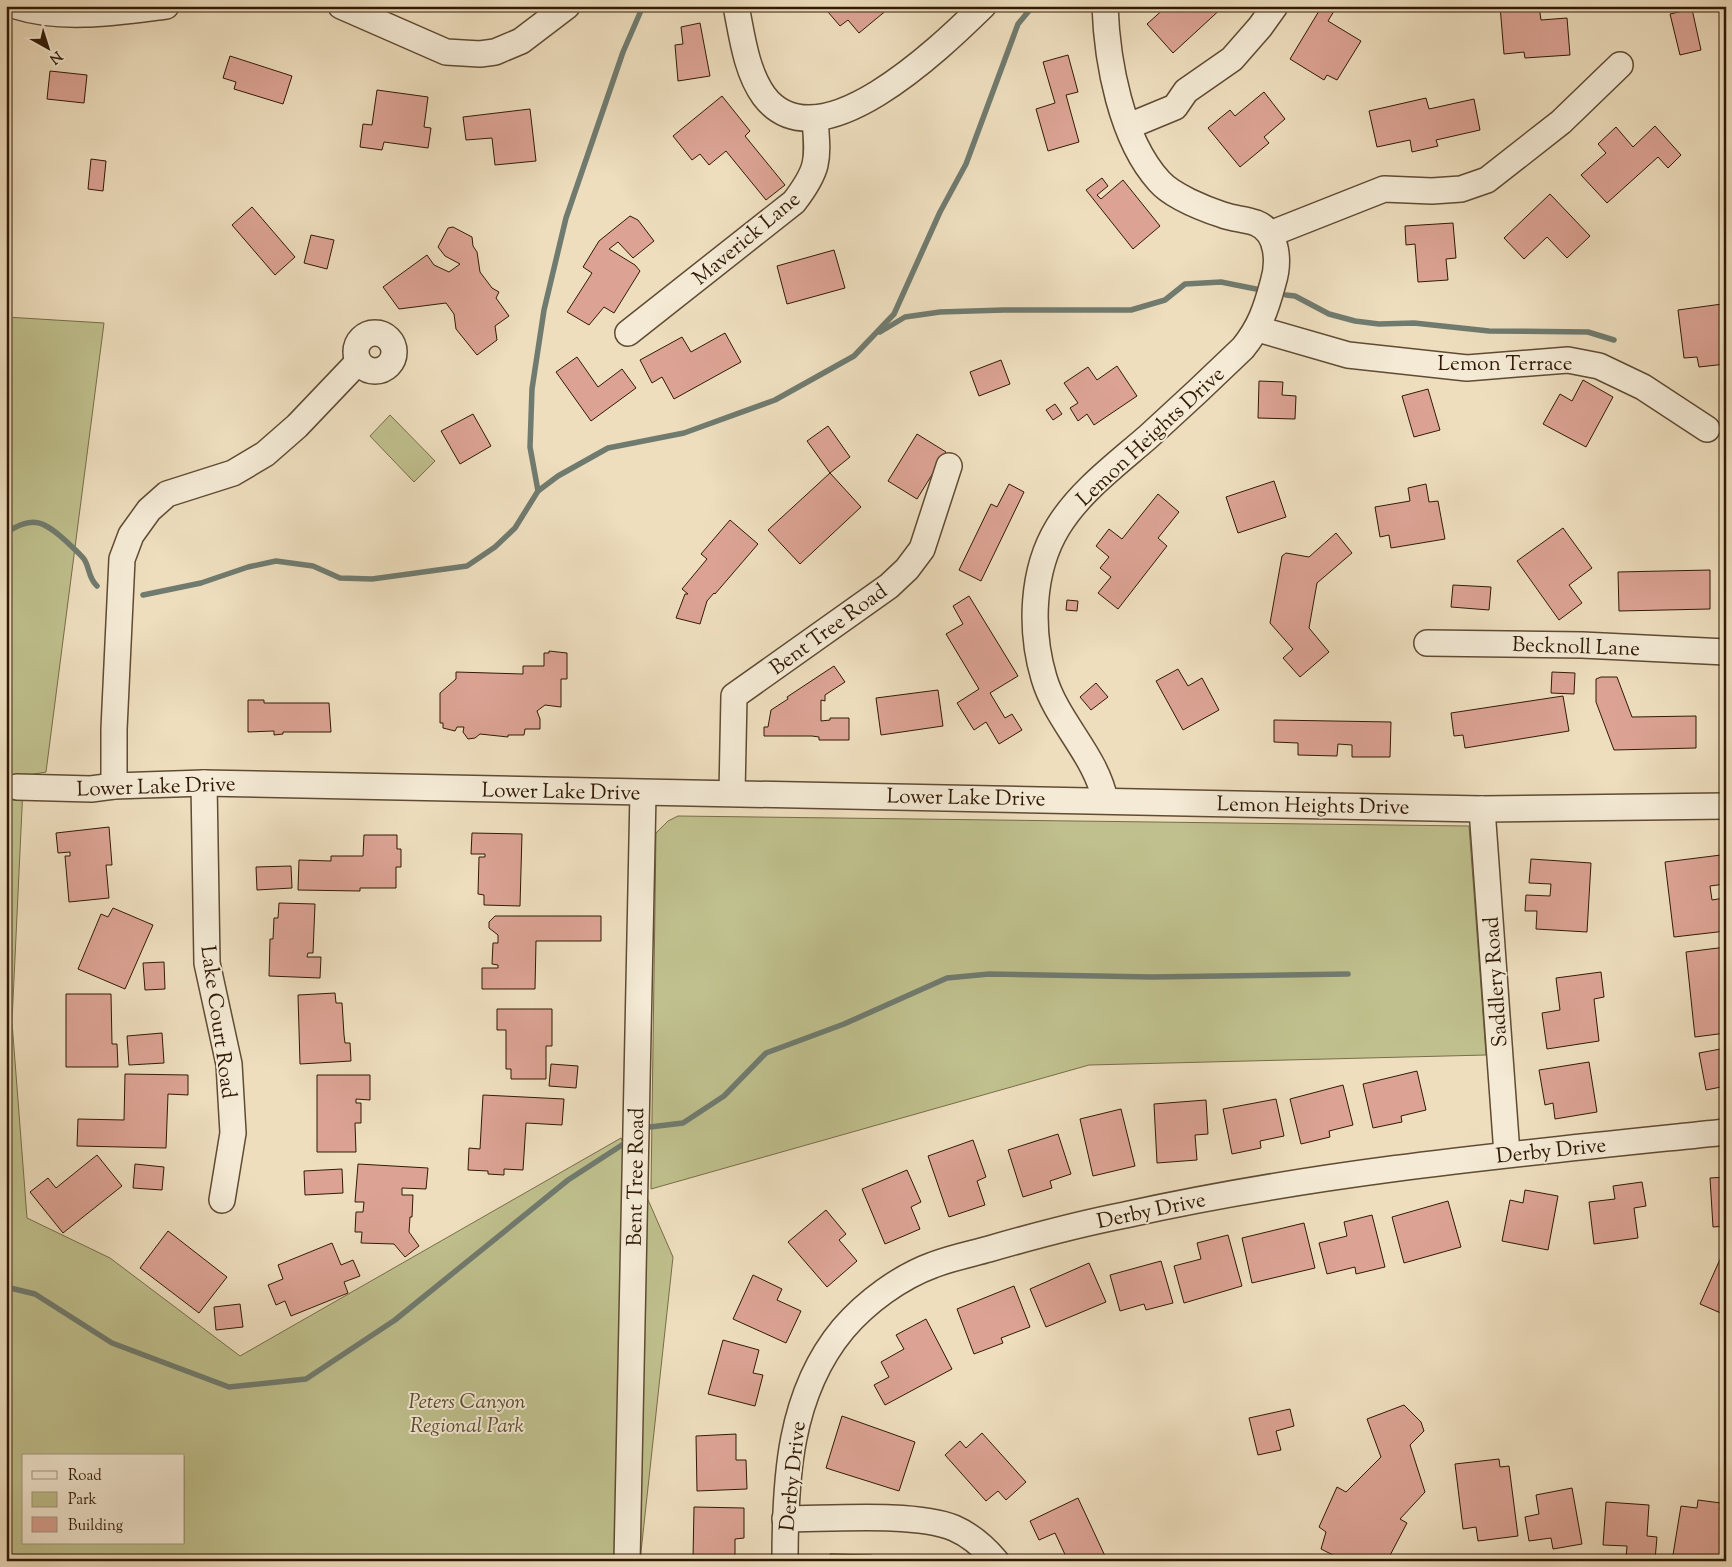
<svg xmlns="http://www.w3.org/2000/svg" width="1732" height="1567" font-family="'Sorts Mill Goudy',serif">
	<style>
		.green { fill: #bfc08d; stroke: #786d49; fill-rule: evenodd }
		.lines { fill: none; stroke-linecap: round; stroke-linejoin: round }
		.stream { stroke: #707b6f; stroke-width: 5.5 }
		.building { fill: #dca394; stroke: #311a05 }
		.minor-casing { stroke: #604b33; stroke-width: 28 }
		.minor { stroke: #f4ead5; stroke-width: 25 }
		.labels { text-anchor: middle; stroke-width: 4; stroke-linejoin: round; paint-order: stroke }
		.street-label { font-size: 21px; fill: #311a05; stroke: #f4ead5 }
		.park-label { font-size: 21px; font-style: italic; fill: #5c4c2e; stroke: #f4ead5 }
	</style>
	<rect width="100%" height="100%" fill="#eedebe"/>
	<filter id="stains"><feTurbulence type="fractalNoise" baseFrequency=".004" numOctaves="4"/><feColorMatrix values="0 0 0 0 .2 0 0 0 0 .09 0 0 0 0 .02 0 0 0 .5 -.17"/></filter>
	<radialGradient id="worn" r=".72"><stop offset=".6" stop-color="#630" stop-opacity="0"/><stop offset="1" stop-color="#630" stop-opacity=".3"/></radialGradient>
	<g class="green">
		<path d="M6 317 104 323 46 772 6 779Z"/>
		<path d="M390 415 435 461 414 482 370 436Z"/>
		<path d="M6 781 23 787 12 1022 27 1218 110 1258 240 1356 621 1138 673 1257 640 1561H6ZM24 1456H184V1543H24Z"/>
		<path d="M678 816 1469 826 1486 1055 1089 1065 651 1189 656 833 668 821Z"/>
	</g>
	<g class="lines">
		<g class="stream">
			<path d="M1286 295 1295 296 1329 314 1355 321 1379 324 1414 323 1489 331 1588 332 1614 340"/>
			<path d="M880 332 905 317 940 312 1004 310H1131L1165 300 1185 284 1221 282 1256 289"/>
			<path d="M538 491 530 447 532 389 544 310 566 218 623 52 643 6"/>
			<path d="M6 533C33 514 45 522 67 542 72 547 79 553 84 559 90 568 88 578 97 586"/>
			<path d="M143 595 201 583 248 567 276 561 313 566 340 578 372 579 467 566 495 547 515 528 538 491 558 476 608 448 684 433 775 400 854 356 894 314 940 212 966 164 1018 24 1033 6"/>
			<path d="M650 1127 683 1123 724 1096 766 1053 844 1024 947 978 989 974 1152 977 1348 974"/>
			<path d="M6 1287 35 1294 112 1343 229 1387 306 1379 395 1320 568 1180 622 1145"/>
		</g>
	</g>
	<g class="building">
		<path d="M834 6H886L888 9 859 33 848 20 840 26 828 12Z"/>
		<path d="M1167 6H1224L1173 53 1147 24Z"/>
		<path d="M1322 6H1337L1328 21 1361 41 1337 80 1327 75 1324 80 1290 59Z"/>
		<path d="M1500 6H1539L1541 20 1567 18 1570 55 1525 58 1524 52 1504 54Z"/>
		<path d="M1692 9 1701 50 1680 55 1670 14Z"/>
		<path d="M700 23 710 76 678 81 675 45 683 44 681 27Z"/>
		<path d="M1068 55 1078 92 1066 95 1079 142 1048 151 1036 109 1055 103 1043 62Z"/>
		<path d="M230 56 292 76 283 104 234 89 236 82 223 78Z"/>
		<path d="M50 71 87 75 84 103 47 99Z"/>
		<path d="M377 90 428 97 424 127 431 128 428 148 384 142 382 150 360 147 363 124 372 125Z"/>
		<path d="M1264 92 1285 119 1264 137 1269 143 1240 167 1208 128 1230 110 1235 116Z"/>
		<path d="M722 96 750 131 745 136 785 185 766 200 726 151 709 165 700 154 692 160 673 136Z"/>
		<path d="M1426 98 1429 109 1474 99 1480 130 1436 140 1438 146 1412 152 1410 140 1377 147 1369 111Z"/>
		<path d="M530 109 536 161 495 165 492 138 466 140 463 117Z"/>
		<path d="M1655 126 1681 155 1668 168 1658 157 1607 203 1581 175 1606 153 1598 144 1616 127 1633 147Z"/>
		<path d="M91 159 106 161 103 191 88 189Z"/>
		<path d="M1102 178 1108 186 1097 195 1101 199 1123 180 1160 226 1133 249 1086 190Z"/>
		<path d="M1550 194 1590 236 1567 258 1547 237 1524 259 1504 238Z"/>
		<path d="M252 207 295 257 275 275 232 225Z"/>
		<path d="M630 216 638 220 654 241 633 258 618 242 609 249 635 265 640 271 614 313 604 307 589 325 567 312 592 273 583 267 599 241Z"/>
		<path d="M1453 223 1456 258 1446 259 1448 280 1418 282 1415 244 1406 245 1405 226Z"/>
		<path d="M453 227 472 237 473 246 477 252 480 272 492 288 499 292 496 298 509 316 495 326 497 340 477 355 456 329 454 314 446 303 399 309 383 287 427 255 434 265 449 272 460 264 445 256 438 247 448 228Z"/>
		<path d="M311 235 334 240 327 269 304 263Z"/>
		<path d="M834 250 845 288 787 304 777 266Z"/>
		<path d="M1722 304 1726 333V364L1699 367 1697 357 1684 358 1678 310Z"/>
		<path d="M725 333 741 362 674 399 662 377 652 383 640 360 682 337 691 352Z"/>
		<path d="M577 357 598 387 622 369 636 388 591 421 556 372Z"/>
		<path d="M1001 360 1010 384 979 396 970 372Z"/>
		<path d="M1117 366 1137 396 1094 425 1087 414 1078 421 1070 408 1078 403 1064 383 1088 367 1097 380Z"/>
		<path d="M1583 380 1613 397 1586 447 1543 424 1560 394 1572 401Z"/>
		<path d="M1259 381 1283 382 1282 395 1296 396 1295 419 1258 418Z"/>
		<path d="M1428 389 1440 430 1414 437 1402 396Z"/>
		<path d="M1055 404 1062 414 1053 420 1046 410Z"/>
		<path d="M473 414 491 446 460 464 441 431Z"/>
		<path d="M828 426 850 457 830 473 807 441Z"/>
		<path d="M917 434 946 452 917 499 888 481Z"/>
		<path d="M830 473 861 507 800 564 768 530Z"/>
		<path d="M1274 481 1286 517 1238 533 1226 497Z"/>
		<path d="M1009 484 1024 492 981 581 959 570 991 504 997 507Z"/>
		<path d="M1426 484 1429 502 1438 501 1445 539 1391 548 1389 535 1380 537 1375 507 1410 501 1408 488Z"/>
		<path d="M1158 494 1179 512 1158 538 1167 546 1118 609 1098 593 1111 577 1100 568 1109 557 1096 546 1109 529 1122 539Z"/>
		<path d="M730 520 758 544 715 594 714 593 707 601 700 624 676 618 685 594H688L682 589 707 559 701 554Z"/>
		<path d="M1563 528 1592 568 1569 585 1582 603 1559 620 1517 561Z"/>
		<path d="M1336 533 1352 553 1317 583 1309 628 1329 652 1300 677 1283 658 1293 649 1270 623 1282 556 1286 553 1309 557Z"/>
		<path d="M1710 570V609L1619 611 1618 572Z"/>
		<path d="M1453 585 1491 587 1489 610 1451 607Z"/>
		<path d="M969 596 1018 676 990 693 1005 718 1012 714 1022 730 999 744 986 722 974 730 957 703 979 689 946 634 963 624 953 606Z"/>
		<path d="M1067 600 1078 601 1077 611 1066 610Z"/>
		<path d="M549 651 567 653V679H561V707L545 705 537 711 540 719V729H525L524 735H508V737L480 734 475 738 468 739 463 732 464 727H457L455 731 443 728V723H440V693L456 679V672L523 674V666H544V653H549Z"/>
		<path d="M834 666 845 682 825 695V701L821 700V721L830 720V718H849V740H819V737L812 736H764V727H768L771 710 788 699 787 697Z"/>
		<path d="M1178 669 1188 686 1202 678 1219 710 1183 730 1156 681Z"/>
		<path d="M1552 672 1575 673 1574 694 1551 693Z"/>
		<path d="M1601 677H1617L1632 717 1696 716V748L1614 750 1596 702V679Z"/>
		<path d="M1096 683 1108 697 1091 710 1080 697Z"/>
		<path d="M938 690 943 726 881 735 876 698Z"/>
		<path d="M1563 696 1569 731 1465 748 1463 735 1454 736 1451 713Z"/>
		<path d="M248 700H264V703H329L331 732H283V734L274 735V731L248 732Z"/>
		<path d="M1274 720 1391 722 1390 757H1352V745L1338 744 1337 756 1298 755V743L1274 742Z"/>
		<path d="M109 827 112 865H106L109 898 69 902 65 856H70V852L58 853 56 833Z"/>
		<path d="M472 833 522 834 520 906 484 905V895L478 894 479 857H485V854H471Z"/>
		<path d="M364 835H397V849H401V867H396V888H360V891L298 890 299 860 331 861V856H363Z"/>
		<path d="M1721 855 1725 884 1710 886 1712 900 1724 898 1726 931 1674 937 1665 862Z"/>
		<path d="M1531 859 1591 863 1587 932 1536 929 1537 911H1525L1526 895 1550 896 1551 884 1529 883Z"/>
		<path d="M291 866 292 888 257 890 256 867Z"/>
		<path d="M279 903 315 904 313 953H308L307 957H321L320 978 269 976 270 939H273L274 918H278Z"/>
		<path d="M113 908 153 925 125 989 78 969 101 914 108 917Z"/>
		<path d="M495 916H601V941H536L535 989H482V968H498V965L492 964 493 943H498V935L489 928V922Z"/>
		<path d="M1726 947V1033L1695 1037 1686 952Z"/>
		<path d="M164 962 165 989 145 990 143 963Z"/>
		<path d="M1601 972 1604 997 1594 999 1599 1041 1547 1049 1542 1013 1560 1010 1556 978Z"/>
		<path d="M335 993 336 1003H342L344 1035 345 1043H350L351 1061 300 1064 298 995Z"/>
		<path d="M66 994H111L112 1044H117L118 1067H66Z"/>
		<path d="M497 1009H552V1046H546V1079H511V1069H506V1030H497Z"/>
		<path d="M162 1033 164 1063 129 1065 127 1036Z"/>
		<path d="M1726 1048V1086L1706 1090 1699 1053Z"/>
		<path d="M1589 1062 1597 1112 1555 1119 1553 1103 1545 1105 1539 1070Z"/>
		<path d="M551 1064 578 1066 576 1088 549 1086Z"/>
		<path d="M1417 1071 1426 1110 1401 1116 1402 1122 1373 1128 1363 1084Z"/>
		<path d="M125 1074 188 1075V1095L168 1094 166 1148 77 1146 78 1119 124 1120Z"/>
		<path d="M317 1075H370V1100L356 1099V1103H361V1123H355L356 1152H317Z"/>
		<path d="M1343 1085 1353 1125 1329 1131 1330 1137 1301 1144 1290 1099Z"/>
		<path d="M483 1095 564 1099 562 1125 526 1123 523 1170 504 1169V1175L488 1174V1171L468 1170 469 1148 480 1149Z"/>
		<path d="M1276 1099 1284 1136 1260 1141 1261 1148 1232 1154 1223 1109Z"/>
		<path d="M1206 1100 1208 1134 1195 1135 1197 1160 1157 1163 1154 1104Z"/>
		<path d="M1121 1109 1135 1166 1093 1176 1080 1119Z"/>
		<path d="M1058 1134 1071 1174 1050 1181 1052 1188 1023 1197 1008 1150Z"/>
		<path d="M973 1140 986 1177 977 1181 985 1205 949 1217 928 1156Z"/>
		<path d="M97 1155 122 1186 63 1233 30 1192 48 1178 56 1188Z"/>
		<path d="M135 1164 164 1167 162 1190 133 1188Z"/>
		<path d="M358 1164 428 1168 426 1189 402 1188V1195H413L412 1217H410L409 1232 419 1246 405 1257 394 1244 361 1243 362 1232H355L356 1212H363L364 1202H355Z"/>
		<path d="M342 1169 343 1193 305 1195 304 1171Z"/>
		<path d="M907 1170 921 1202 911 1207 920 1229 885 1244 862 1189Z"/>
		<path d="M1726 1177V1226L1713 1227 1710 1178Z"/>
		<path d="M1642 1182 1646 1206 1634 1208 1638 1238 1594 1244 1589 1202 1615 1199 1613 1186Z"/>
		<path d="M1525 1190 1558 1196 1548 1250 1502 1241 1510 1200 1523 1203Z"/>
		<path d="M1448 1201 1461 1247 1404 1263 1392 1217Z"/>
		<path d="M826 1210 846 1234 839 1240 857 1261 827 1287 788 1242Z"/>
		<path d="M1372 1215 1385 1267 1356 1274 1355 1267 1327 1274 1319 1243 1347 1236 1344 1222Z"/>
		<path d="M1304 1223 1315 1268 1252 1283 1242 1238Z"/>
		<path d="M168 1231 227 1277 199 1313 140 1268Z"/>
		<path d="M1228 1235 1242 1286 1184 1303 1174 1266 1201 1259 1197 1243Z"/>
		<path d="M332 1243 341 1265 353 1260 360 1276 344 1282 348 1293 291 1316 285 1301 276 1305 268 1285 283 1279 278 1265Z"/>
		<path d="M1726 1246V1308L1723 1314 1700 1304Z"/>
		<path d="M1161 1261 1173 1303 1146 1310 1144 1304 1120 1311 1110 1275Z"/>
		<path d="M1089 1263 1106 1302 1046 1327 1030 1289Z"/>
		<path d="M753 1275 782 1289 777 1300 801 1311 786 1343 733 1319Z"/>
		<path d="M1014 1286 1030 1327 1001 1338 1003 1343 974 1354 957 1309Z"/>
		<path d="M240 1304 243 1327 216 1330 214 1307Z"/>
		<path d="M926 1319 952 1369 885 1405 874 1385 889 1377 881 1362 904 1349 896 1335Z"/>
		<path d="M723 1340 759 1350 753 1373 763 1375 755 1406 708 1394Z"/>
		<path d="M1404 1405 1421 1422 1424 1431 1410 1445 1425 1492 1400 1519 1407 1523 1387 1561 1372 1556 1371 1561H1334L1335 1556 1321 1549 1326 1532 1319 1527 1337 1487 1346 1492 1381 1457 1367 1419Z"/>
		<path d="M1290 1409 1294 1426 1276 1431 1281 1450 1258 1455 1249 1418Z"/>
		<path d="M842 1416 915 1442 899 1491 826 1468Z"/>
		<path d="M982 1433 1026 1482 1006 1500 998 1491 986 1501 945 1455 960 1441 966 1448Z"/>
		<path d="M736 1434V1460H746L747 1489 697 1491 696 1436Z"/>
		<path d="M1499 1459 1500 1467 1509 1466 1518 1536 1478 1541 1476 1527 1463 1529 1455 1464Z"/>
		<path d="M1572 1488 1582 1544 1553 1549 1551 1538 1529 1541 1525 1517 1539 1514 1536 1495Z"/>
		<path d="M1078 1498 1105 1556 1095 1561H1068L1055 1533 1039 1540 1030 1521Z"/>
		<path d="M1698 1500 1721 1503 1720 1510 1726 1511 1725 1561H1672L1681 1506 1697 1508Z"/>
		<path d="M1606 1502 1649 1505 1647 1536 1657 1537 1655 1560 1626 1558 1627 1546 1603 1545Z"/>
		<path d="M694 1507 744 1508V1538L735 1539V1559H693Z"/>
		<path d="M830 1554 872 1555V1561H830Z"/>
	</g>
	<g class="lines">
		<defs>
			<g id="minor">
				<path d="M16 6C63 21 118 12 166 6"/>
				<path d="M341 6 446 52 480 54 495 52 521 41 567 6"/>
				<path d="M736 6C742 36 746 71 764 96 818 168 943 45 983 6"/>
				<path d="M1105 6C1107 62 1121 139 1159 181 1172 196 1205 209 1223 215 1234 219 1245 219 1256 223 1279 232 1279 264 1273 283 1266 309 1260 327 1243 348 1212 378 1181 407 1149 436 1117 464 1080 491 1058 527 1031 571 1030 631 1044 678 1057 722 1096 755 1105 800"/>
				<path d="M1129 126 1175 107 1186 91 1232 59 1260 27 1275 6"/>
				<path d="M1270 234 1384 189 1432 191 1461 189 1487 180 1561 122 1620 65"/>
				<path d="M1258 329 1348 355 1467 368 1568 360 1599 366 1643 387 1707 429"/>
				<circle cx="375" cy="352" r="19"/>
				<path d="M628 333 794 202C820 168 818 160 815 118"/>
				<path d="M1427 643 1582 645 1726 652"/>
				<path d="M204 783 207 963 229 1064 233 1133 222 1200"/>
				<path d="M114 786V729L122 559 131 535 149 510 167 494 233 473 265 454 297 426 358 362"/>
				<path d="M17 787 91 789 114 786 204 783 1482 809 1726 806"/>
				<path d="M732 793 734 696 889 586 907 569 922 549 949 466"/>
				<path d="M1482 809 1507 1154"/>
				<path d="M785 1519C829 1519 916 1512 954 1528 970 1535 985 1548 996 1561"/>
				<path d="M627 1561 643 793"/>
				<path d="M785 1561C785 1479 789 1394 843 1329 866 1302 900 1277 933 1265 951 1258 971 1254 989 1249 1034 1236 1079 1224 1125 1215 1323 1171 1524 1153 1726 1132"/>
			</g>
		</defs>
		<use href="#minor" class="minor-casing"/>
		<use href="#minor" class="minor"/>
	</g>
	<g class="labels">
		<g class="street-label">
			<text transform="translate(746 238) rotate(-40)" y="7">Maverick Lane</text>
			<text x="1505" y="370">Lemon Terrace</text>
			<text transform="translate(1150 436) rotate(-43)" y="7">Lemon Heights Drive</text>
			<text transform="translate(828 629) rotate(-36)" y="7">Bent Tree Road</text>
			<text transform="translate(1576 646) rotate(2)" y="7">Becknoll Lane</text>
			<text transform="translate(156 786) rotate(-2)" y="7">Lower Lake Drive</text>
			<text transform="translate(561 791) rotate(1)" y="7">Lower Lake Drive</text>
			<text transform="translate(966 797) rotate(1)" y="7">Lower Lake Drive</text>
			<text transform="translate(1313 805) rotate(1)" y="7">Lemon Heights Drive</text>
			<text transform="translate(1495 982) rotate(-94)" y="7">Saddlery Road</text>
			<text transform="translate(219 1022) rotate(82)" y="7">Lake Court Road</text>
			<text transform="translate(1551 1150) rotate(-6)" y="7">Derby Drive</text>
			<text transform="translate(635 1177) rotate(-89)" y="7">Bent Tree Road</text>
			<text transform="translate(1151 1210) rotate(-12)" y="7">Derby Drive</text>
			<text transform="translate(792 1476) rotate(-84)" y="7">Derby Drive</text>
		</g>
		<g class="park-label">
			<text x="467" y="1408">Peters Canyon<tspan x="467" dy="24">Regional Park</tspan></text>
		</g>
	</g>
	<rect width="1732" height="1567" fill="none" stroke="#eedebe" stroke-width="25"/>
	<rect x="8" y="8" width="1717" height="1552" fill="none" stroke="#311a05" stroke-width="2.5"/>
	<rect x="12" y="12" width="1707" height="1542" fill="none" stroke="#311a05"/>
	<rect x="22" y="1454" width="162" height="90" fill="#f4ead5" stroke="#a69782"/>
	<rect x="32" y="1471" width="25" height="8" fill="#f4ead5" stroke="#a69782"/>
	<text x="68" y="1480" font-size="15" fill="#311a05">Road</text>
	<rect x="32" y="1492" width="25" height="15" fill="#bfc08d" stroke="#a69782"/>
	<text x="68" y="1504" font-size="15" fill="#311a05">Park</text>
	<rect x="32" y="1517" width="25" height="15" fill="#dca394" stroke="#a69782"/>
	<text x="68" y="1530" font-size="15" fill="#311a05">Building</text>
	<g transform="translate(48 48) rotate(141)" stroke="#f4ead5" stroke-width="4" paint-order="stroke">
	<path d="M0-4L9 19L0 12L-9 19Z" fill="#311a05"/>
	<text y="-8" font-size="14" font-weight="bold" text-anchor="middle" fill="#311a05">N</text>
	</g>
	<rect width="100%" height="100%" filter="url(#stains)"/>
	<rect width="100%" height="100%" fill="url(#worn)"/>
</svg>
